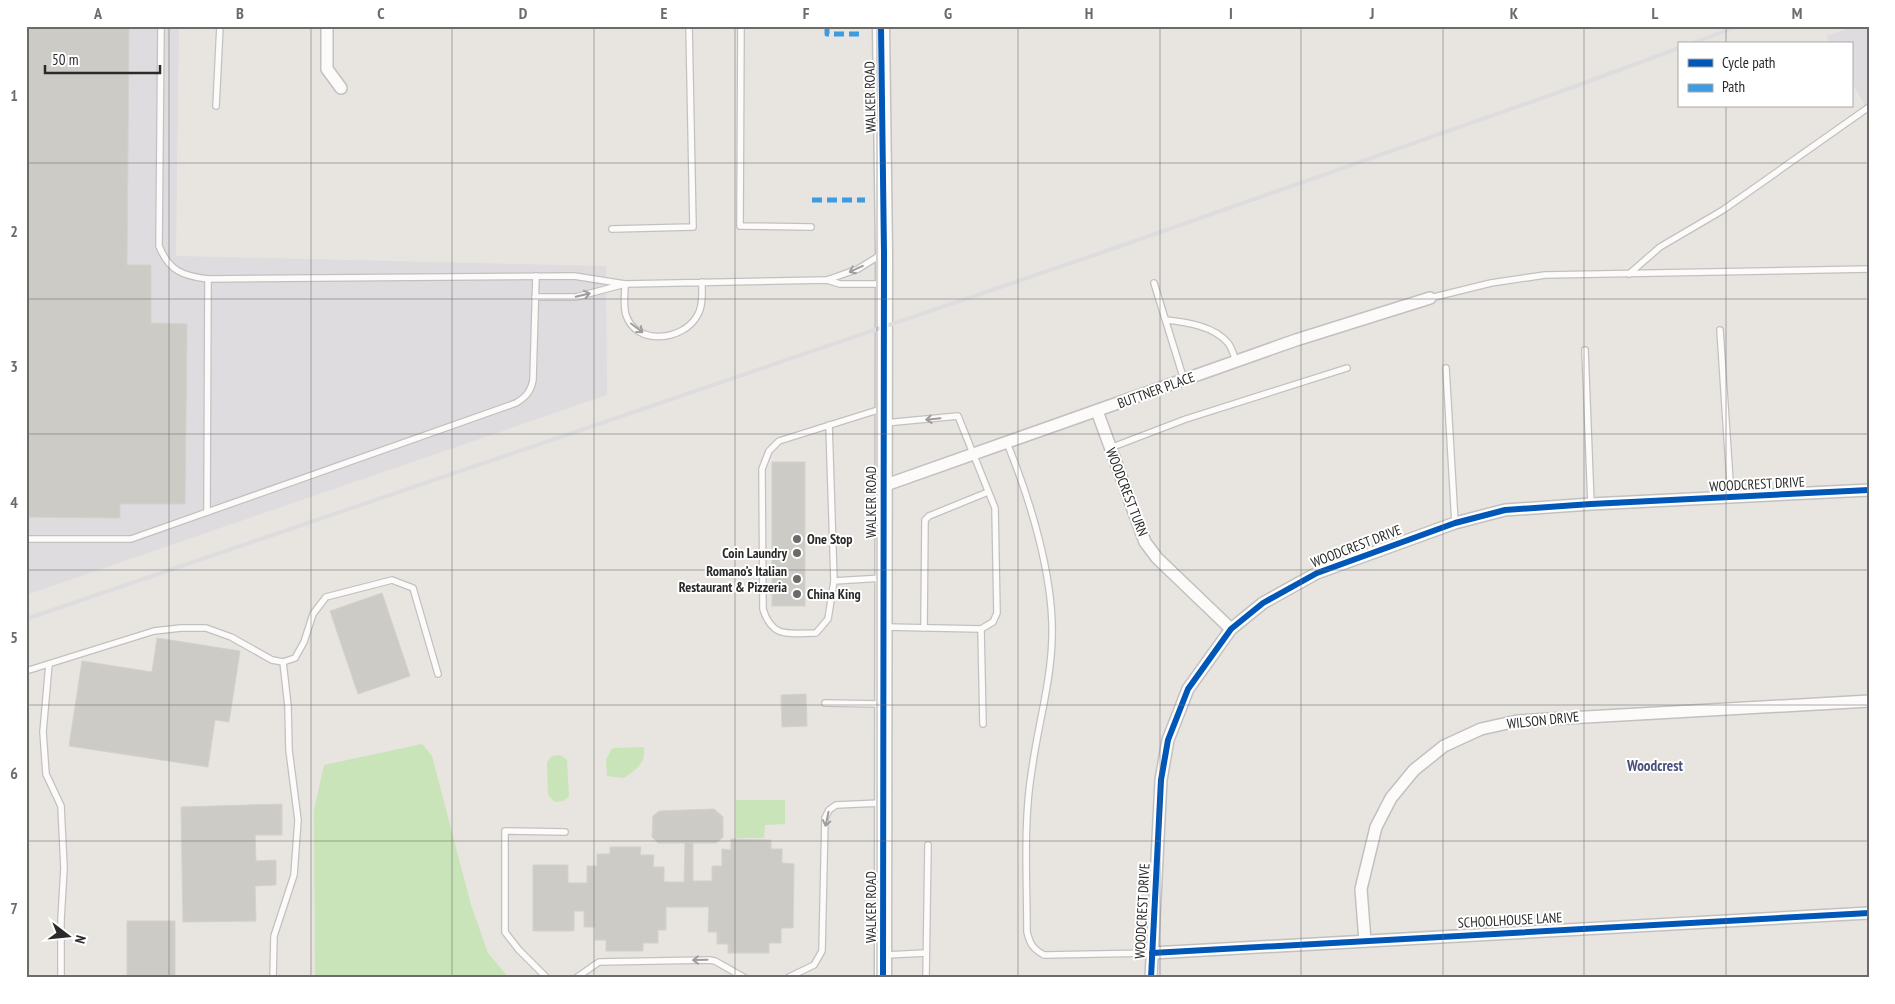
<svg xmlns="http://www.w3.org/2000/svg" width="1895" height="1004" font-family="'PT Sans Narrow',sans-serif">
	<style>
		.industrial { fill: #dfdcdf }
		.green { fill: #c8e4b8 }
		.building { fill: #cdcbc6; stroke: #d3d1cc }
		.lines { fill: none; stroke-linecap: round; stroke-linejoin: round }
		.lane-casing { stroke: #c2c1c1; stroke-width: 8 }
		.street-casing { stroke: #c2c1c1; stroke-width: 14 }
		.secondary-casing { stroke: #c2c1c1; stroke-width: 19 }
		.lane { stroke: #fcfbfa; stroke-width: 5.5 }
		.street { stroke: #fcfbfa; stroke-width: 11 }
		.secondary { stroke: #fcfbfa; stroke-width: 16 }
		.rail { stroke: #dddcde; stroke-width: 4 }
		.quiet { stroke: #3d9ce1; stroke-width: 5; stroke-dasharray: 10 5; stroke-linecap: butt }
		.cycleway-casing { stroke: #fff; stroke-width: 9 }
		.cycleway { stroke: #0057b8; stroke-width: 6 }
		.oneway { stroke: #9e9d9c }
		.grid { fill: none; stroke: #6c6b6a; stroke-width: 1; stroke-opacity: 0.55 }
		.poi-dot { fill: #6c6b6a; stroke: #fff; stroke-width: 2 }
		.labels { text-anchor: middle; stroke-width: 4; stroke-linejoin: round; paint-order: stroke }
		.street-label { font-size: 14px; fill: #2a2a2a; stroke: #fff }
		.poi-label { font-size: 14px; font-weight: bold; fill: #2a2a2a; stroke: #fff; text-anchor: start }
		.neighbourhood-label { font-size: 15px; font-weight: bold; fill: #49507c; stroke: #fff }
		.neatline { fill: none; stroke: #6c6b6a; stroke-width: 2 }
		.grid-label { font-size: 16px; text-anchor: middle; font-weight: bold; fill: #6c6b6a }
	</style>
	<rect width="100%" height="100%" fill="#e8e5e0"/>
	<g class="industrial">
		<path d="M26 26H179L176 256 606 266 607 395 26 595Z"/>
		<path d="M1855 26H1869V112L1851 81V44H1831L1826 36Z"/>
	</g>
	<g class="green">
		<path d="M422 744 432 756 471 905 488 953 509 978H315L314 810 324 765Z"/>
		<path d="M644 747C646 764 636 769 624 778L607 776 606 760 612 748Z"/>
		<path d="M560 755 567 760 569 796 563 801 555 802 548 795 547 762 552 756Z"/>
		<path d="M736 800H785V824L765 825 764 838H736Z"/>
	</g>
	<g class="building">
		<path d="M26 26H129L127 265H151V323L187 324 185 504H120V518L26 517Z"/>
		<rect x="772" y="462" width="33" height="144"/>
		<path d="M382 593 410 676 358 694 330 611Z"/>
		<path d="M157 638 240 651 229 722 215 720 208 767 69 746 82 661 152 672Z"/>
		<path d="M806 694 807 726 782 727 781 695Z"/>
		<path d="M282 804V835H255L256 861 276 860V885L255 886 256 921 183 922 181 807Z"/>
		<path d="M714 809 723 817V837L716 843H693V881H712V866H722V849L731 850V839L771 840V849H782V863L794 864 793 928H781V943H769V953H728V944H717V932H708L709 907H666V930H658V943H643V951H606V940H595V927H584V911H574V931H533V865H568V883H587V866H597V854H610V847H641L640 855H654L653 867H664V882H684L685 843H658L652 837 653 816 659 811Z"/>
		<rect x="127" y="921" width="48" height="57"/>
	</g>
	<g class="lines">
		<defs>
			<g id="lane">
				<path d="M161 26 159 246C169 271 183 276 208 279L574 276 625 284 576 297H535"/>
				<path d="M741 26 740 226 811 227"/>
				<path d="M216 106 220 26"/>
				<path d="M612 229 693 227 689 26"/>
				<path d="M1629 274 1660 247 1723 210 1869 107"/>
				<path d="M827 280 858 269 882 254"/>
				<path d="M702 282C702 293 703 307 697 316 683 341 636 346 626 315 623 306 625 293 625 284L827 280 840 284H881"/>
				<path d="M1154 283 1184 380"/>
				<path d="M1430 298 1491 283 1545 275 1869 269"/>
				<path d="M1166 320C1186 322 1214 326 1228 343 1232 348 1234 356 1236 361"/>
				<path d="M1720 330 1731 497"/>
				<path d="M1585 350 1591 504"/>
				<path d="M1446 368 1455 523"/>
				<path d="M881 409 779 441 769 451 762 469 763 609C772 639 789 633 816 633L828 619 834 581 883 578"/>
				<path d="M885 423 958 416 995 508 997 613 993 622 981 629 983 724"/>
				<path d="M829 425 834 581"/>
				<path d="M1007 443C1030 499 1054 577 1052 638 1051 682 1038 725 1032 769 1023 822 1027 878 1027 932 1030 944 1033 949 1044 955L1152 953"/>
				<path d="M1110 448 1186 419 1347 368"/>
				<path d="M207 512 208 279"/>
				<path d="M26 539H131L516 403C526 397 531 391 533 380L536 276"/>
				<path d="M886 627 981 629"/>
				<path d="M924 628 925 520 929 516 988 492"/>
				<path d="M49 664 43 732 46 774 61 806 64 868 61 920V978"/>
				<path d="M26 671 154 631 181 628H206L231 637 272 660 283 662 295 658 304 642 313 614 326 597 392 580 413 588 438 674"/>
				<path d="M825 703 881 704"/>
				<path d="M886 955 926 953"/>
				<path d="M273 978 274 936 294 875 298 820 289 750 288 706 283 662"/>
				<path d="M547 978 519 950 505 932V831L565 832"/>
				<path d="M576 978 599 962 709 960 715 961 745 978"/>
				<path d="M787 978 814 965 822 951 825 818 829 810 836 805 881 803"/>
				<path d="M926 978 928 845"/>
			</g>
			<g id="street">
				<path d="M327 26V69L341 88"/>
				<path d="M1097 411 1145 542 1157 558 1231 629"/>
				<path d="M883 486 1296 340 1430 298"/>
				<path d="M1365 941 1361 889 1376 827 1391 798 1414 770 1444 746 1481 729 1517 721 1869 701"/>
				<path d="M1152 953 1869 913"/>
				<path d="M1151 978 1161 780 1168 740 1188 689 1231 629 1263 603 1317 573 1455 523 1505 510 1591 504 1869 490"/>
			</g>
			<path id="secondary" d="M881 26 884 253 883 978"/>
		</defs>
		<use href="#lane" class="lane-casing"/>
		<use href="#street" class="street-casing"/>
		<use href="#secondary" class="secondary-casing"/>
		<use href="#lane" class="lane"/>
		<use href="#street" class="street"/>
		<use href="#secondary" class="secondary"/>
		<g class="rail">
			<path d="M1691 44 1738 26"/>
			<path d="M26 619 1112 249 1568 89 1679 48"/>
		</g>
		<g class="quiet">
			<path d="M827 26V34H862"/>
			<path d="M812 200H865"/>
		</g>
		<defs>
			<g id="cycleway">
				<path d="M881 26 884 253 883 978"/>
				<path d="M1152 953 1869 913"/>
				<path d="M1151 978 1161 780 1168 740 1188 689 1231 629 1263 603 1317 573 1455 523 1505 510 1591 504 1869 490"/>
			</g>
		</defs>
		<use href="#cycleway" class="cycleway-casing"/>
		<use href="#cycleway" class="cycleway"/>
	</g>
	<defs><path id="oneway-shaft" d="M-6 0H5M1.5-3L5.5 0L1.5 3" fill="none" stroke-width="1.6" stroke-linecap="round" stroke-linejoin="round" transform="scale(1.25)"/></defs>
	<g class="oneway">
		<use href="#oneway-shaft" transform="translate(856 269) rotate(155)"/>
		<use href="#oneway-shaft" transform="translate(583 295) rotate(-14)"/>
		<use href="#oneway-shaft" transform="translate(637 328) rotate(37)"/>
		<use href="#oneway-shaft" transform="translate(933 419) rotate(174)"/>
		<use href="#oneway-shaft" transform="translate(827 819) rotate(102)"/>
		<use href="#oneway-shaft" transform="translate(700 960) rotate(179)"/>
	</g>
	<path class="grid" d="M169 26V978M311 26V978M452 26V978M594 26V978M735 26V978M877 26V978M1018 26V978M1160 26V978M1301 26V978M1443 26V978M1584 26V978M1726 26V44M1726 106V978M26 163H1869M26 299H1869M26 434H1869M26 570H1869M26 705H1869M26 841H1869"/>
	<g class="poi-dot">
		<circle cx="797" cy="539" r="5"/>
		<circle cx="797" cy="553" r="5"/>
		<circle cx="797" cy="579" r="5"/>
		<circle cx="797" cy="594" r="5"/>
	</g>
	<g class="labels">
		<g class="street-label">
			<text transform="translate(870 97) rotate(-91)" y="5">WALKER ROAD</text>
			<text transform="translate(1156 390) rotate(-20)" y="5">BUTTNER PLACE</text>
			<text transform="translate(1757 484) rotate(-3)" y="5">WOODCREST DRIVE</text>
			<text transform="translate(1127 492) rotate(69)" y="5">WOODCREST TURN</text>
			<text transform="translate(871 502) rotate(-90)" y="5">WALKER ROAD</text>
			<text transform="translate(1356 546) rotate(-21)" y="5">WOODCREST DRIVE</text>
			<text transform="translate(1543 720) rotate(-6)" y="5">WILSON DRIVE</text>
			<text transform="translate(871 907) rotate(-90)" y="5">WALKER ROAD</text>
			<text transform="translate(1142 911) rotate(-87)" y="5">WOODCREST DRIVE</text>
			<text transform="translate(1510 920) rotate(-3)" y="5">SCHOOLHOUSE LANE</text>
		</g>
		<g class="poi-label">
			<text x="807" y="544">One Stop</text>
			<text x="787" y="558" text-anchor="end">Coin Laundry</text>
			<text x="787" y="576" text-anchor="end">Romano’s Italian<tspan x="787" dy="16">Restaurant &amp; Pizzeria</tspan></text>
			<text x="807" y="599">China King</text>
		</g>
		<g class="neighbourhood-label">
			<text x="1655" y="771">Woodcrest</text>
		</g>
	</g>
	<rect width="1895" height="1004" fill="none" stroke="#ffffff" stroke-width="55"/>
	<rect x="1678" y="42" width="175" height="65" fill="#ffffff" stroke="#aaaaaa"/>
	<rect x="1688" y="59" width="25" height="8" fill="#0057b8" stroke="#aaaaaa"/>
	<text x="1722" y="68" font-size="15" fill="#2a2a2a">Cycle path</text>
	<rect x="1688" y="84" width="25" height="8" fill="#3d9ce1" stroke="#aaaaaa"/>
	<text x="1722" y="92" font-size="15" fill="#2a2a2a">Path</text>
	<g transform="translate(68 936) rotate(106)" stroke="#ffffff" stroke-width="4" paint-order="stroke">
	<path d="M0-4L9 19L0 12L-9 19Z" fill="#2a2a2a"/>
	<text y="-8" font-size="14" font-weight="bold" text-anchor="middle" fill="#2a2a2a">N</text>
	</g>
	<path d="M45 65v8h115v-8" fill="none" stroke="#2a2a2a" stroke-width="2.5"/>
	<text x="52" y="65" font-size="15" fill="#2a2a2a" stroke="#ffffff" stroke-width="4" paint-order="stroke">50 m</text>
	<rect x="28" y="28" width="1840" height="948" class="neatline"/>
	<g class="grid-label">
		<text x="98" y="19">A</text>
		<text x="240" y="19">B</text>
		<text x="381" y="19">C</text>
		<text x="523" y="19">D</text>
		<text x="664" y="19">E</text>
		<text x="806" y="19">F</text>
		<text x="948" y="19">G</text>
		<text x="1089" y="19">H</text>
		<text x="1231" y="19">I</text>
		<text x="1372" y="19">J</text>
		<text x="1514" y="19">K</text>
		<text x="1655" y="19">L</text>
		<text x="1797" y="19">M</text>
		<text x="14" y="101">1</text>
		<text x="14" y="237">2</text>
		<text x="14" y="372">3</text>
		<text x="14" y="508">4</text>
		<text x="14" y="643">5</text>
		<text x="14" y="779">6</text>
		<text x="14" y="914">7</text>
	</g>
</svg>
